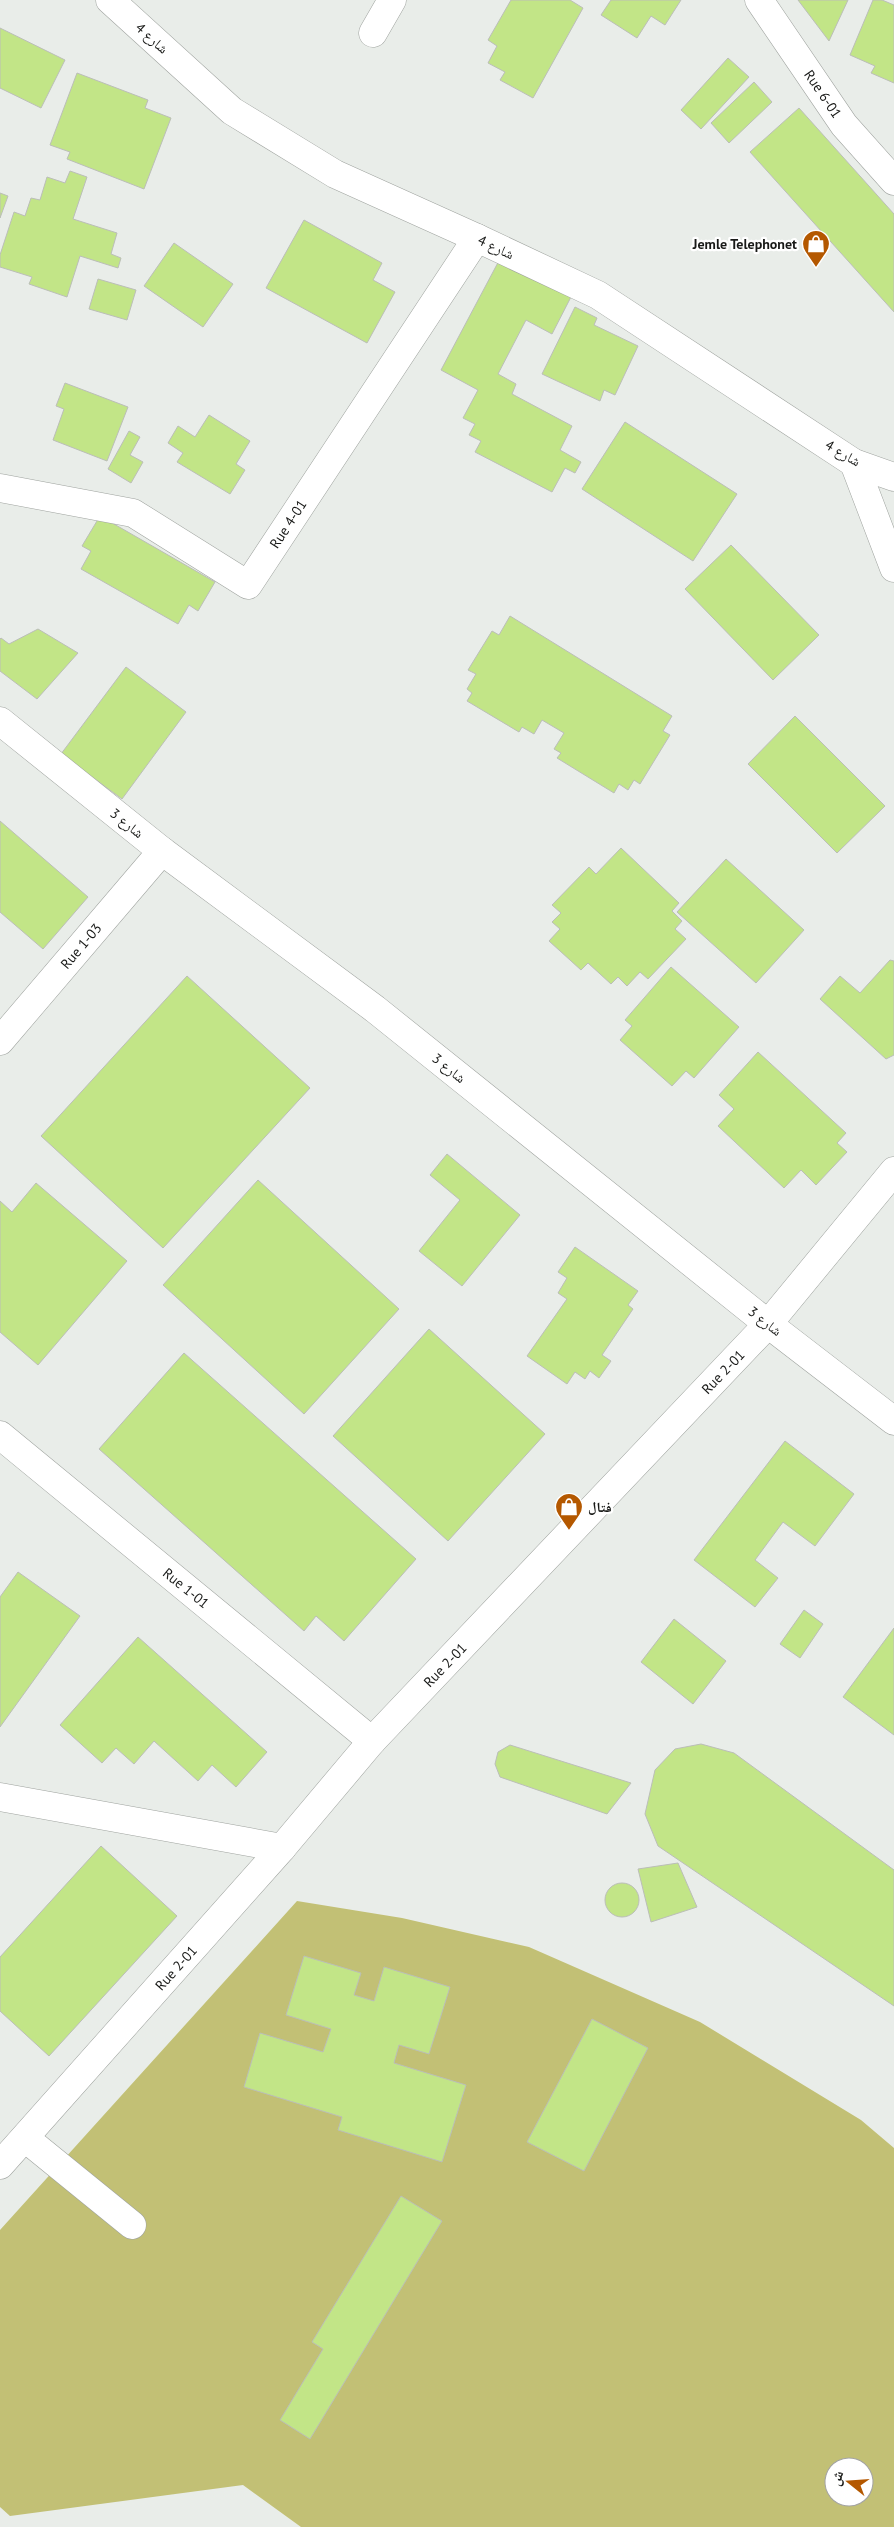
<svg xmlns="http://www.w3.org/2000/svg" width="894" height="2527" font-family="'PT Sans','Noto Naskh Arabic',sans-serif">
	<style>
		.green { fill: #c2c075; fill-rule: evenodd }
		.building { fill: #c2e587; stroke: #bbbeb8 }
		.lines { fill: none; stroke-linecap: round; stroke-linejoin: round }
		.minor-casing { stroke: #9fa39f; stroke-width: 29 }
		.minor { stroke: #fff; stroke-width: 28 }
		.labels { text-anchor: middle; stroke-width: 4.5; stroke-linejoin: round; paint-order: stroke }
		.street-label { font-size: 14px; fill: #191a18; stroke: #fff }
		.poi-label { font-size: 14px; font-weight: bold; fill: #191a18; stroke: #fff; text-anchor: end }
	</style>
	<rect width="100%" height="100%" fill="#e9ede9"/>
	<path class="green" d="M297 1901 402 1918 529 1947 700 2022 861 2120 894 2148V2527H301L243 2485 10 2516 0 2507V2230ZM834 2467H864V2497H834Z"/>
	<g class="building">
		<path d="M511 0H570L583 8 533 98 500 80 505 72 488 63 497 46 488 40Z"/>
		<path d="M611 0H681L665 25 651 16 637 38 601 15Z"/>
		<path d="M798 0H848L829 41Z"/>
		<path d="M873 0H882L894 5V83L871 73 875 66 850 55Z"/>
		<path d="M0 28 65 60 41 108 0 88Z"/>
		<path d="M728 58 749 77 701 129 681 110Z"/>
		<path d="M77 73 148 100 145 108 171 118 144 189 67 159 70 152 50 145Z"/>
		<path d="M754 82 772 102 729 143 711 123Z"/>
		<path d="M799 108 894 214V312L750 152Z"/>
		<path d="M70 171 87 177 73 219 117 233 111 254 121 258 118 268 80 256 67 297 29 284 32 277 0 267V255L14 212 25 216 31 198 40 200 47 177 65 183Z"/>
		<path d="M0 193 8 196 0 218Z"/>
		<path d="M304 220 382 263 373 280 395 292 367 343 266 288Z"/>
		<path d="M174 243 233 284 203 327 144 286Z"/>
		<path d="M502 255 573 293 552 334 526 320 498 374 516 384 512 394 572 426 560 450 581 462 575 473 565 468 552 492 475 452 481 441 469 435 475 424 463 418 478 390 441 370Z"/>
		<path d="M98 279 136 290 127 320 89 309Z"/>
		<path d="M575 307 597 318 594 325 638 346 615 395 604 390 600 401 542 374Z"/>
		<path d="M65 383 128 407 107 461 53 440 64 409 56 406Z"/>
		<path d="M209 415 250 441 236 464 245 470 230 494 177 462 183 453 168 443 178 426 195 437Z"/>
		<path d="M625 422 737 494 693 561 582 489Z"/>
		<path d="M129 431 140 437 130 455 143 462 131 483 108 469Z"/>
		<path d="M100 516 215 582 198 611 189 605 178 624 81 569 91 551 82 546Z"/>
		<path d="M731 545 819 635 773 680 685 589Z"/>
		<path d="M510 616 672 716 663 731 670 735 640 784 634 780 628 790 619 784 614 793 557 758 561 753 554 749 564 733 542 720 534 734 522 727 519 732 467 701 472 693 467 689 476 674 468 670 492 631 499 635Z"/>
		<path d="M38 629 78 653 37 699 0 671V639L1 638 9 644Z"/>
		<path d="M126 667 186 712 122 799 61 754Z"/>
		<path d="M795 716 885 806 837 853 748 764Z"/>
		<path d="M0 821 88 897 43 949 0 912Z"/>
		<path d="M621 848 679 903 672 911 682 921 675 929 686 939 648 979 640 972 627 986 618 977 611 984 588 963 581 970 549 941 560 929 552 922 561 913 552 905 589 867 596 874Z"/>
		<path d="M726 859 804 930 756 983 677 912Z"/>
		<path d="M890 960 894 961V1055L886 1059 820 999 840 976 860 993Z"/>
		<path d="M671 967 739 1027 694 1078 686 1071 672 1086 620 1040 632 1026 625 1020Z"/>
		<path d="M187 976 310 1088 163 1248 41 1136Z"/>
		<path d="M758 1052 846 1133 837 1143 847 1152 816 1185 801 1170 784 1188 718 1126 734 1109 719 1095Z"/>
		<path d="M447 1154 520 1215 462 1286 419 1251 460 1200 430 1175Z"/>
		<path d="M258 1180 399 1309 304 1414 163 1285Z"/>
		<path d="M36 1183 127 1261 38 1365 0 1332V1201L12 1212Z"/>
		<path d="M575 1247 638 1291 628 1305 633 1309 602 1355 611 1361 599 1378 590 1371 585 1379 575 1372 567 1384 527 1356 567 1299 558 1293 567 1278 558 1272Z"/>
		<path d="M429 1329 545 1434 448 1541 333 1436Z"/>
		<path d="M184 1353 416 1559 344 1641 316 1616 304 1631 99 1449Z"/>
		<path d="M785 1441 854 1494 815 1546 783 1522 755 1560 778 1578 755 1607 694 1560Z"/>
		<path d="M18 1572 80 1616 0 1727V1597Z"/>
		<path d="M804 1610 823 1624 800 1658 780 1644Z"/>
		<path d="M674 1619 726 1661 693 1704 641 1662Z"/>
		<path d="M894 1628V1735L843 1697Z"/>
		<path d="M138 1637 267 1752 236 1787 212 1765 198 1781 154 1741 134 1764 116 1748 102 1763 60 1725Z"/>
		<path d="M701 1744 734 1753 894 1870V2006L658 1846 645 1814 655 1770 675 1749Z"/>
		<path d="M510 1745 631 1783 607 1814 500 1777 495 1764 498 1752Z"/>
		<path d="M101 1846 177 1916 49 2056 0 2011V1957Z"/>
		<path d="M678 1863 697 1907 651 1922 638 1869Z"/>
		<circle cx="622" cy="1900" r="17"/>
		<path d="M304 1956 361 1973 354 1995 374 2001 384 1967 450 1987 429 2054 399 2045 394 2063 466 2085 442 2162 338 2130 342 2117 244 2087 260 2033 323 2052 331 2029 286 2015Z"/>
		<path d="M592 2019 648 2048 584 2171 527 2142Z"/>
		<path d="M401 2196 442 2221 310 2439 280 2420 323 2349 312 2342Z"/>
	</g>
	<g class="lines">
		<defs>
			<g id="minor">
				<path d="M110 0 232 111 335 174 477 238 598 295 854 463 894 477"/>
				<path d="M759 0 844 125 894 181"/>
				<path d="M373 33 392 0"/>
				<path d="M854 463 894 568"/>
				<path d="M0 488 133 513 248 585 477 238"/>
				<path d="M0 721 162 851 375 1009 768 1324 894 1421"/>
				<path d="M0 1041 162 851"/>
				<path d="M0 1435 372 1741"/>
				<path d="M0 1797 282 1848"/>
				<path d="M25 2138 132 2225"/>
				<path d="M0 2165 282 1848 372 1741 768 1324 894 1171"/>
			</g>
		</defs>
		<use href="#minor" class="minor-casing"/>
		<use href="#minor" class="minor"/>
	</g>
	<defs>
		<symbol id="shop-pin" viewBox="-11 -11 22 30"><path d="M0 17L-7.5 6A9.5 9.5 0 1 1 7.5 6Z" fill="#b45800" stroke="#fff"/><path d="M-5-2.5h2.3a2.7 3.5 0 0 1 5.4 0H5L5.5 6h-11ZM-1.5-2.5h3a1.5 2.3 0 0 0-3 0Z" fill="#fff"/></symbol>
	</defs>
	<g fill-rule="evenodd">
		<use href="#shop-pin" x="800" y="228" width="32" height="43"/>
		<use href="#shop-pin" x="553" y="1491" width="32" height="43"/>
	</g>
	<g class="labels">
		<g class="street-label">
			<text transform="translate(152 38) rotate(42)" y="5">شارع 4</text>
			<text transform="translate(823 94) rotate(56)" y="5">Rue 6-01</text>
			<text transform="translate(496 247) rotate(25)" y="5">شارع 4</text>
			<text transform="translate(843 453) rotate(30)" y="5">شارع 4</text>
			<text transform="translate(288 524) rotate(-57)" y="5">Rue 4-01</text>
			<text transform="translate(127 823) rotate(39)" y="5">شارع 3</text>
			<text transform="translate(81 946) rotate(-50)" y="5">Rue 1-03</text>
			<text transform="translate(449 1068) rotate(39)" y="5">شارع 3</text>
			<text transform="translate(765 1321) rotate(38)" y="5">شارع 3</text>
			<text transform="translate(723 1372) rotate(-46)" y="5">Rue 2-01</text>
			<text transform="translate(186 1588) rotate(39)" y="5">Rue 1-01</text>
			<text transform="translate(445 1665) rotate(-46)" y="5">Rue 2-01</text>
			<text transform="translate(176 1968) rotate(-48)" y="5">Rue 2-01</text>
		</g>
		<g class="poi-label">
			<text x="797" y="249">Jemle Telephonet</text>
			<text x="588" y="1512" text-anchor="start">فتال</text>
		</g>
	</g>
	<g transform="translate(849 2482) rotate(287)"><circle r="24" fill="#ffffff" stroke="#a3a3a3"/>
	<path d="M0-4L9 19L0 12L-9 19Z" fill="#b45800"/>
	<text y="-8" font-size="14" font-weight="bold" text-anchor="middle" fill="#191a18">ش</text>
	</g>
</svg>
